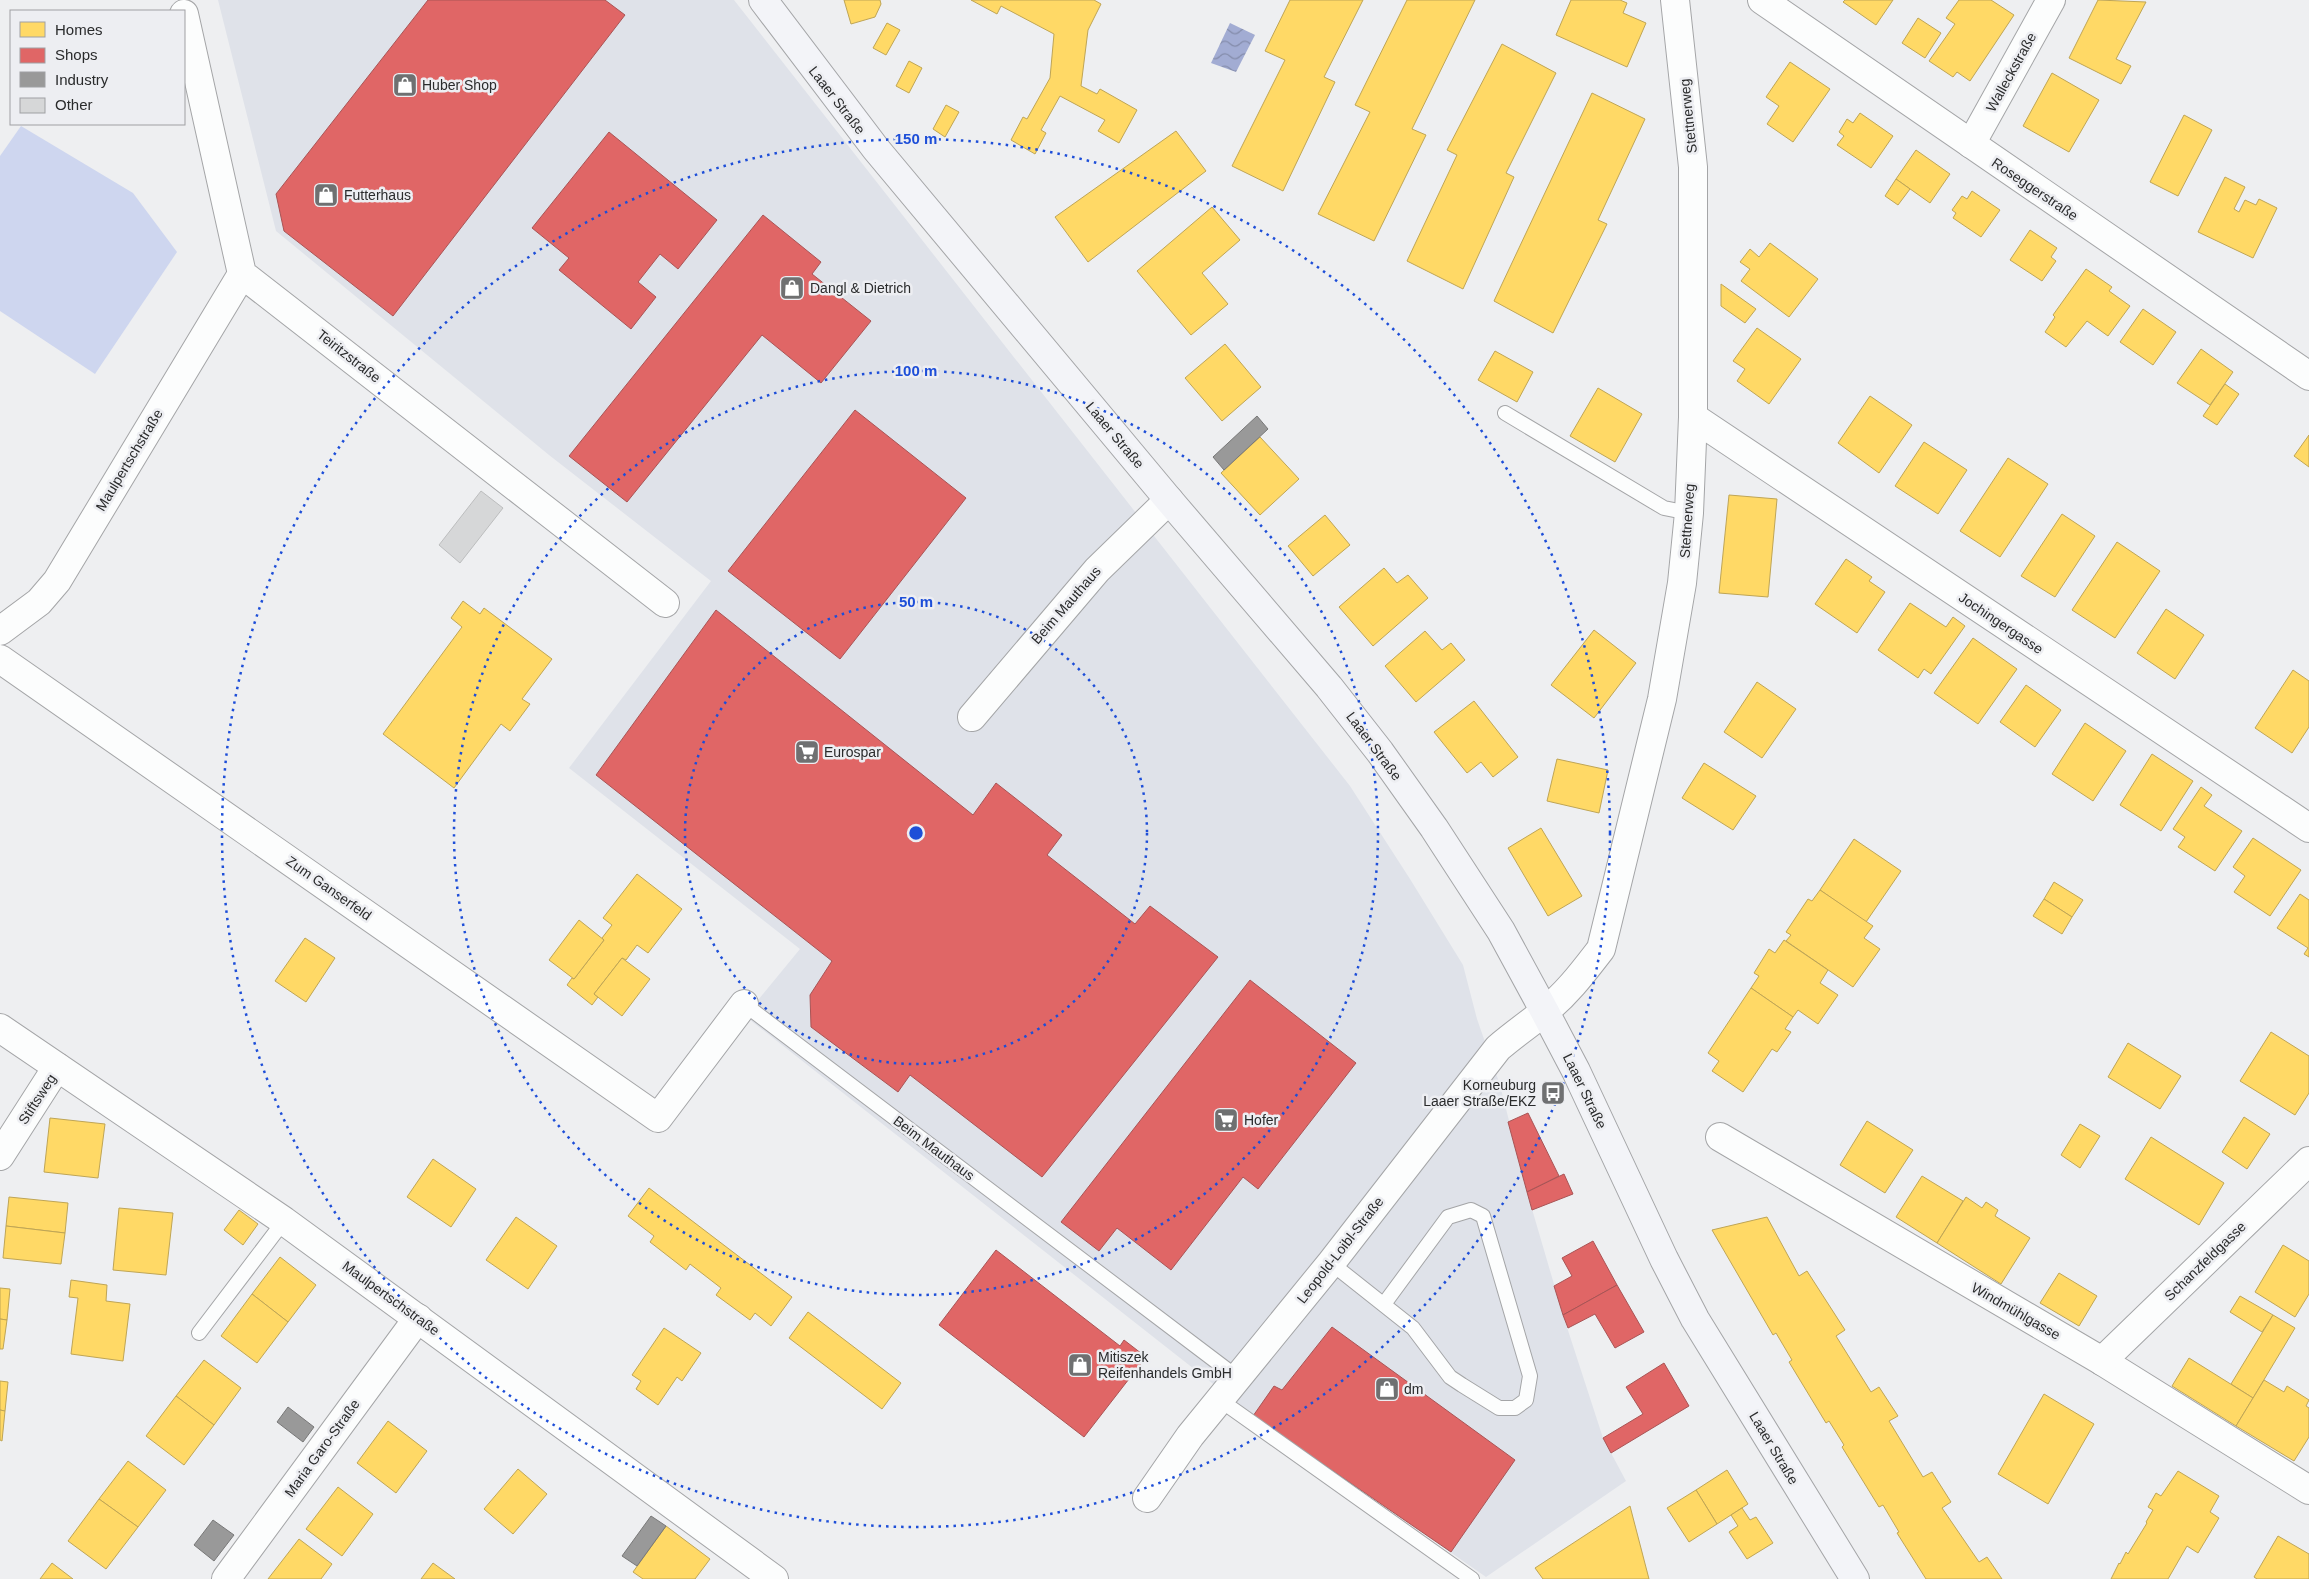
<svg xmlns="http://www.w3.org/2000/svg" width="2309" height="1579" font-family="Arial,sans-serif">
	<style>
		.built { fill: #dfe2e9 }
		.park { fill: #ced6ef }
		.water { fill: url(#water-waves) }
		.homes { fill: #ffd966; stroke: #bfa555 }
		.shops { fill: #e06666; stroke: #a95455 }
		.industry { fill: #999; stroke: #787878 }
		.building { fill: #d6d7d8; stroke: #bcbdbe }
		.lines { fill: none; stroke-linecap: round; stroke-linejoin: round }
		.lane-casing { stroke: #a4a5a7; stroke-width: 16 }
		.street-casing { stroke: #a4a5a7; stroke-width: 30 }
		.secondary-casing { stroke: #a4a5a7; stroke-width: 30 }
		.lane { stroke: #fcfdfd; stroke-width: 14 }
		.street { stroke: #fcfdfd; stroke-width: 28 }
		.secondary { stroke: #f3f4f8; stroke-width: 28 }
		.ring { fill: none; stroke: #1d4ed8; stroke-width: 2.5; stroke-dasharray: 2.5 5 }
		.labels { text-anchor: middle; stroke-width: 5; stroke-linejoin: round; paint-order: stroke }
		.street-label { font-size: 14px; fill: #2a2b2c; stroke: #edeef2 }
		.poi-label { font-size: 14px; fill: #2a2b2c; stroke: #edeef2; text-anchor: start }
		.centre { fill: #1d4ed8; stroke: #edeef2; stroke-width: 2.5 }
		.ring-label { font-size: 15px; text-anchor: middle; font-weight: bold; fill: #1d4ed8; stroke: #edeef2; stroke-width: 5; stroke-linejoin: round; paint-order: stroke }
	</style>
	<defs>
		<pattern id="water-waves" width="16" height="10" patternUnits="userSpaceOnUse" patternTransform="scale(1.25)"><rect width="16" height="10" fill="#a2acd3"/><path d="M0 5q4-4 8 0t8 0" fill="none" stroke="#848cab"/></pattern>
	</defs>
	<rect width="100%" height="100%" fill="#eeeff1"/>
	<path class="built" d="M218 0H734L1350 786 1410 879 1463 965 1477 1019 1500 1085 1527 1192 1563 1315 1603 1438 1626 1481 1486 1577 1245 1409 745 1016 800 949 569 768 711 581 549 455 276 231Z"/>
	<path class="park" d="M21 126 133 193 177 252 95 374 0 311V156Z"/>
	<path class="water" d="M1230 23 1255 35 1236 72 1211 63Z"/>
	<g class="homes">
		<path d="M844 0H880L881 4 875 17 851 24Z"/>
		<path d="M971 0H1094L1101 4 1088 30 1081 86 1097 94 1100 89 1137 110 1119 143 1098 131 1105 120 1060 96 1041 130 1046 133 1035 154 1011 140 1023 117 1027 119 1050 78 1054 34 1001 6 997 14Z"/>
		<path d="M1290 0H1363L1324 77 1335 82 1283 191 1232 166 1285 60 1265 51Z"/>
		<path d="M1407 0H1475L1412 129 1426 135 1374 241 1318 214 1370 112 1355 105Z"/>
		<path d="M1571 0H1620L1627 3 1623 13 1646 23 1627 67 1556 35Z"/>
		<path d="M1845 0H1893L1876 25 1843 2Z"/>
		<path d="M1959 0H1991L2014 15 1970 81 1957 72 1953 77 1929 61 1955 24 1946 18Z"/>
		<path d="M2098 0 2146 2 2116 59 2131 66 2121 84 2069 58Z"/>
		<path d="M1918 18 1941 33 1925 58 1902 43Z"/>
		<path d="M887 23 900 30 886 55 873 48Z"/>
		<path d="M1502 44 1556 73 1506 173 1514 177 1463 289 1407 261 1457 155 1447 150Z"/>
		<path d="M909 61 922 68 909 93 896 86Z"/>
		<path d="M1790 62 1830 89 1793 142 1767 124 1779 106 1766 97Z"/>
		<path d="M2052 73 2099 100 2069 152 2023 126Z"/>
		<path d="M1592 93 1645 119 1598 220 1607 224 1553 333 1494 301Z"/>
		<path d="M946 105 959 112 945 137 933 129Z"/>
		<path d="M1860 113 1893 136 1871 168 1837 145 1844 136 1839 132 1847 119 1853 123Z"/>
		<path d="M2184 115 2212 130 2178 196 2150 182Z"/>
		<path d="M1176 131 1206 171 1088 262 1055 217Z"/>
		<path d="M1916 150 1950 174 1930 203 1896 179Z"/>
		<path d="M2225 177 2245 187 2234 209 2239 212 2245 200 2256 205 2259 199 2277 208 2253 258 2198 232Z"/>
		<path d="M1896 179 1910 189 1898 205 1885 196Z"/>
		<path d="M1972 191 2000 210 1981 237 1953 218 1956 213 1952 210 1962 196 1967 199Z"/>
		<path d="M1212 207 1240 240 1202 273 1228 304 1191 335 1137 271Z"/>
		<path d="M2030 230 2057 248 2051 257 2056 261 2042 281 2010 260Z"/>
		<path d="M1770 243 1818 279 1789 317 1741 281 1750 269 1740 262 1750 249 1759 257Z"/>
		<path d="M2086 269 2112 287 2109 291 2130 306 2108 336 2087 321 2066 347 2045 332 2055 317 2053 315Z"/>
		<path d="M1721 284 1756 309 1745 323 1721 306Z"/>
		<path d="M2143 309 2176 332 2153 365 2120 342Z"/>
		<path d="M1757 328 1801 359 1769 404 1737 381 1745 369 1733 361Z"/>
		<path d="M1225 344 1261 387 1222 421 1185 378Z"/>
		<path d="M2201 349 2233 372 2210 405 2177 383Z"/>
		<path d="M1495 351 1533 372 1517 402 1478 380Z"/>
		<path d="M2225 384 2239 394 2217 425 2203 416Z"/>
		<path d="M1598 388 1642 414 1615 462 1570 436Z"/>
		<path d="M1870 396 1912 425 1879 473 1838 443Z"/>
		<path d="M2309 435V467L2294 456Z"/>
		<path d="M1260 437 1299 479 1260 515 1221 473Z"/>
		<path d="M1924 442 1967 470 1938 514 1895 486Z"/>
		<path d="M2008 458 2048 484 2000 557 1960 531Z"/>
		<path d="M1729 495 1777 499 1768 597 1719 593Z"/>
		<path d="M2062 514 2095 536 2055 597 2021 576Z"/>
		<path d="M1325 515 1350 545 1313 576 1288 546Z"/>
		<path d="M2117 542 2160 571 2115 638 2072 610Z"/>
		<path d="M1846 559 1872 577 1869 581 1885 592 1857 633 1815 604Z"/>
		<path d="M1384 568 1397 583 1408 575 1428 598 1373 646 1339 607Z"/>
		<path d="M463 601 480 614 484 608 552 659 522 699 530 704 510 731 501 724 454 788 383 734 462 627 451 618Z"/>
		<path d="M1910 603 1946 627 1953 617 1965 626 1931 674 1924 669 1918 678 1878 650Z"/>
		<path d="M2166 609 2204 635 2175 679 2137 653Z"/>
		<path d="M1594 630 1636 663 1594 718 1551 685Z"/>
		<path d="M1425 631 1442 650 1451 643 1465 660 1416 702 1385 666Z"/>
		<path d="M1973 638 2017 669 1978 724 1934 693Z"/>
		<path d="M2293 670 2309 681V727L2292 753 2255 728Z"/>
		<path d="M1757 682 1796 709 1762 758 1724 732Z"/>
		<path d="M2026 685 2061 710 2035 747 2000 722Z"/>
		<path d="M1474 701 1518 757 1493 777 1481 762 1467 773 1434 732Z"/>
		<path d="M2085 723 2126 751 2093 801 2052 774Z"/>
		<path d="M2152 754 2193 781 2161 831 2120 805Z"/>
		<path d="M1557 759 1608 770 1599 813 1547 801Z"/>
		<path d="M1704 763 1756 796 1733 830 1682 798Z"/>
		<path d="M2201 787 2212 795 2204 806 2242 831 2215 871 2178 847 2185 837 2173 829Z"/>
		<path d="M1541 828 1582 896 1548 916 1508 848Z"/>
		<path d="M2253 838 2301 870 2270 916 2234 892 2245 876 2233 867Z"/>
		<path d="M1854 839 1901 871 1866 922 1820 890Z"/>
		<path d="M637 874 682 909 648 953 637 945 626 960 622 958 594 994 598 997 592 1005 567 985 572 978 574 979 604 940 602 938 612 925 603 918Z"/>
		<path d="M2054 882 2083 900 2072 917 2044 899Z"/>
		<path d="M1820 890 1873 926 1864 938 1880 949 1853 987 1786 941 1791 935 1786 932 1808 899 1812 901Z"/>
		<path d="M2300 894 2309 900V957L2304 954 2308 948 2277 928Z"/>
		<path d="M2044 899 2072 917 2062 934 2033 916Z"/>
		<path d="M579 920 604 940 574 979 549 960Z"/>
		<path d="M305 938 335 958 306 1002 275 981Z"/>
		<path d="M1784 940 1828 970 1820 983 1838 995 1818 1024 1798 1010 1793 1017 1751 988 1759 976 1754 973 1769 949 1775 953Z"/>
		<path d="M622 958 650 979 622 1016 594 994Z"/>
		<path d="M1751 988 1793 1017 1785 1029 1791 1032 1777 1052 1772 1049 1743 1092 1712 1071 1719 1061 1708 1053Z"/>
		<path d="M2271 1032 2309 1056V1093L2295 1115 2240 1081Z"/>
		<path d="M2128 1043 2181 1076 2160 1109 2108 1077Z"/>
		<path d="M2244 1117 2270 1134 2247 1169 2222 1152Z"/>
		<path d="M50 1118 105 1124 98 1178 44 1172Z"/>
		<path d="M1867 1121 1913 1150 1885 1193 1840 1165Z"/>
		<path d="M2080 1124 2100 1136 2080 1168 2061 1155Z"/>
		<path d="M2151 1137 2224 1183 2199 1225 2125 1179Z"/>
		<path d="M433 1159 476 1189 451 1227 407 1197Z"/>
		<path d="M1922 1176 1963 1201 1937 1243 1896 1217Z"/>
		<path d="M649 1188 792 1297 771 1326 755 1313 750 1320 716 1295 721 1288 690 1264 686 1270 650 1242 654 1236 628 1216Z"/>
		<path d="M9 1197 68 1203 65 1233 6 1226Z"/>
		<path d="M1966 1197 1982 1208 1986 1202 1998 1210 1995 1216 2030 1238 2001 1284 1937 1243Z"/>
		<path d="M119 1208 173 1213 166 1275 113 1270Z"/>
		<path d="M239 1210 258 1224 243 1245 224 1230Z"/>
		<path d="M516 1217 557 1246 528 1289 486 1260Z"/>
		<path d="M1767 1217 1799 1276 1807 1271 1845 1330 1836 1336 1871 1392 1879 1387 1898 1416 1889 1421 1923 1477 1932 1472 1951 1502 1942 1508 1979 1562 1987 1557 2002 1579H1926L1897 1533 1899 1532 1883 1505 1879 1507 1842 1447 1844 1445 1829 1421 1826 1423 1789 1362 1792 1360 1776 1333 1773 1335 1712 1230Z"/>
		<path d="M6 1226 65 1233 61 1264 3 1258Z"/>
		<path d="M2283 1245 2309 1261V1294L2295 1317 2255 1292Z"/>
		<path d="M280 1257 316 1285 288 1322 252 1294Z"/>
		<path d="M2059 1273 2097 1296 2079 1326 2040 1303Z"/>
		<path d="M71 1280 107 1285 106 1301 130 1304 123 1361 71 1354 78 1298 69 1297Z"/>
		<path d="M0 1288 10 1289 7 1320 0 1319Z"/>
		<path d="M252 1294 288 1322 257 1363 221 1336Z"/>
		<path d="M2240 1296 2273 1315 2262 1332 2230 1312Z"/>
		<path d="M808 1312 901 1383 882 1409 789 1338Z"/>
		<path d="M2273 1315 2295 1328 2253 1398 2231 1384Z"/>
		<path d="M0 1319 7 1320 3 1349H0Z"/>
		<path d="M664 1328 701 1353 682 1381 677 1377 658 1405 636 1389 641 1381 632 1375Z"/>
		<path d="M2189 1358 2253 1398 2236 1426 2172 1386Z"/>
		<path d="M204 1360 241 1388 214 1425 176 1396Z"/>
		<path d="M2264 1380 2284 1392 2287 1386 2309 1400 2306 1406 2309 1408V1437L2294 1461 2236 1426Z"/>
		<path d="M0 1381 8 1382 5 1411 0 1410Z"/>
		<path d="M2044 1394 2094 1424 2048 1504 1998 1474Z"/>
		<path d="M176 1396 214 1425 184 1465 146 1436Z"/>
		<path d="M0 1410 5 1411 2 1441 0 1440Z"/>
		<path d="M388 1421 427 1451 396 1493 357 1463Z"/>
		<path d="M128 1461 166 1490 138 1527 99 1499Z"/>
		<path d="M518 1469 547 1494 513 1534 484 1509Z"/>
		<path d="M1727 1470 1748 1504 1717 1524 1696 1490Z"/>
		<path d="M2178 1471 2219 1496 2210 1512 2219 1518 2198 1553 2187 1546 2168 1579H2111L2119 1563 2120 1564 2126 1552 2128 1554 2147 1523 2146 1522 2153 1510 2148 1507 2156 1493 2161 1496Z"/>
		<path d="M338 1487 373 1514 342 1556 306 1529Z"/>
		<path d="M1696 1490 1717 1524 1689 1542 1667 1508Z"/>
		<path d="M99 1499 138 1527 106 1569 68 1541Z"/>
		<path d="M1630 1506 1649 1579H1543L1535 1568Z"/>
		<path d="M1742 1508 1750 1520 1756 1517 1773 1543 1747 1559 1729 1532 1738 1526 1731 1515Z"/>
		<path d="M666 1526 710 1559 695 1579H643L633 1572Z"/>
		<path d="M2278 1536 2309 1554V1579H2257L2254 1577Z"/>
		<path d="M299 1539 332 1564 321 1579H268Z"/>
		<path d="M52 1563 73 1579H40Z"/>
		<path d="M433 1563 455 1579H421Z"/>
	</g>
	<g class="shops">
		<path d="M428 0H605L625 15 393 316 284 231 276 194Z"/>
		<path d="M609 132 717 220 678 269 660 254 638 282 656 297 631 329 559 270 569 258 532 228Z"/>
		<path d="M763 215 821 262 812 274 871 321 821 383 762 335 627 502 569 456Z"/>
		<path d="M855 410 966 498 840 659 728 571Z"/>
		<path d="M716 610 973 815 996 783 1062 835 1047 855 1135 924 1150 906 1218 957 1042 1177 910 1075 898 1092 811 1027 810 995 832 961 596 775Z"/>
		<path d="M1250 980 1356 1063 1258 1189 1243 1177 1171 1270 1117 1228 1099 1251 1061 1222Z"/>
		<path d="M1528 1113 1559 1176 1527 1192 1508 1122Z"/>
		<path d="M1564 1174 1573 1194 1532 1210 1527 1192Z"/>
		<path d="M1593 1241 1617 1285 1563 1315 1554 1286 1572 1276 1562 1258Z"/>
		<path d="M996 1250 1120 1346 1124 1340 1146 1357 1084 1437 939 1325Z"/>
		<path d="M1617 1285 1644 1332 1615 1348 1595 1314 1568 1328 1563 1315Z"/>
		<path d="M1332 1327 1515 1460 1451 1552 1253 1416 1274 1386 1282 1390Z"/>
		<path d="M1664 1363 1689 1406 1611 1453 1603 1438 1643 1414 1626 1387Z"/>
	</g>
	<g class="industry">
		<path d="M1257 416 1268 429 1224 470 1213 457Z"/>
		<path d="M288 1407 314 1427 303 1442 277 1422Z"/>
		<path d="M651 1516 666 1526 637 1566 622 1556Z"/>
		<path d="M213 1520 234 1535 214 1561 194 1545Z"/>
	</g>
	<path class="building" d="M481 491 503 508 460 563 439 545Z"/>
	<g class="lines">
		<defs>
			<g id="lane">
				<path d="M1505 413 1664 508 1689 513"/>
				<path d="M744 1004 1238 1378"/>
				<path d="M1331 1263 1413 1328 1450 1377 1462 1385 1499 1408H1515L1526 1400 1530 1376 1483 1216 1471 1210 1448 1217 1384 1304"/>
				<path d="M199 1333 284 1221"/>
				<path d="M1220 1400 1472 1579"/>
			</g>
			<g id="street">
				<path d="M1762 0 2309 376"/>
				<path d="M184 14 242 274 665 603"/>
				<path d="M1971 144 2051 0"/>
				<path d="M1693 417 2309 828"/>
				<path d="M0 631 39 602 57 581 242 274"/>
				<path d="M0 659 658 1118 744 1004"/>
				<path d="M972 717 1097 570 1169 500"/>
				<path d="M0 1028 284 1221 774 1579"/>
				<path d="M1720 1137 2102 1361 2309 1490"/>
				<path d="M0 1156 57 1067"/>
				<path d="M2102 1361 2309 1161"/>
				<path d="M1147 1498 1190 1436 1331 1263 1498 1048C1513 1035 1529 1024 1544 1012 1567 994 1584 971 1601 949L1662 699 1682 583 1689 513 1693 417V167L1675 0"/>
				<path d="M226 1579 418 1318"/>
			</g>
			<path id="secondary" d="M763 0 876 149 1169 500 1329 687 1380 752 1434 828 1501 931 1545 1012 1576 1071 1664 1259 1695 1319 1855 1579"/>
		</defs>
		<use href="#lane" class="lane-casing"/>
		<use href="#street" class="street-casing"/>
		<use href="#secondary" class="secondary-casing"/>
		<use href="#lane" class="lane"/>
		<use href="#street" class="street"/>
		<use href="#secondary" class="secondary"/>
	</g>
	<g class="ring">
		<circle cx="916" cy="833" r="231"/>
		<circle cx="916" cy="833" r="462"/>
		<circle cx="916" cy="833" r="694"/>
	</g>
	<defs>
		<symbol id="shop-square" viewBox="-11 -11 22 22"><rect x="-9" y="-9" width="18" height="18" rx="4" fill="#6f7071" stroke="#edeef2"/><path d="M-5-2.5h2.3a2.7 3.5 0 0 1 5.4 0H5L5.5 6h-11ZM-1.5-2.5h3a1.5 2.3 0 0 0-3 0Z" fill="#fff"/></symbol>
		<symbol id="supermarket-square" viewBox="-11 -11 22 22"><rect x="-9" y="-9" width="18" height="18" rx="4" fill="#6f7071" stroke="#edeef2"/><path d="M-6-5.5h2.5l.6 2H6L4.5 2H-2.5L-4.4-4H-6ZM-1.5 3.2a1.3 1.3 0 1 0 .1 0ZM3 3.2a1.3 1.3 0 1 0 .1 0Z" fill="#fff"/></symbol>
		<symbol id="bus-square" viewBox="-11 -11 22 22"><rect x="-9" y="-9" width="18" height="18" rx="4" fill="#6f7071" stroke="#edeef2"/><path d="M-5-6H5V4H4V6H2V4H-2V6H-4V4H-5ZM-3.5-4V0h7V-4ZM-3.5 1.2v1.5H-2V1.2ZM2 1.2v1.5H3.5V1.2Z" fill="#fff"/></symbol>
	</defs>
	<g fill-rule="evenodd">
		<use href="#shop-square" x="391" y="71" width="28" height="28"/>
		<use href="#shop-square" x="312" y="181" width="28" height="28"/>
		<use href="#shop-square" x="778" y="274" width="28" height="28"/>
		<use href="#supermarket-square" x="793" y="738" width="28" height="28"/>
		<use href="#bus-square" x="1539" y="1079" width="28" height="28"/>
		<use href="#supermarket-square" x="1212" y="1106" width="28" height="28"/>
		<use href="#shop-square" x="1066" y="1351" width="28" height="28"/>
		<use href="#shop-square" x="1373" y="1375" width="28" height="28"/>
	</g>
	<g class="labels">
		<g class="street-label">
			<text transform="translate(2011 72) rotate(-61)" y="5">Walleckstraße</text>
			<text transform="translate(837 100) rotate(52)" y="5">Laaer Straße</text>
			<text transform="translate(1688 116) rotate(-96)" y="5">Stettnerweg</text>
			<text transform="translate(2035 189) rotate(34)" y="5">Roseggerstraße</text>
			<text transform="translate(349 356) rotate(38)" y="5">Teiritzstraße</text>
			<text transform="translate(1115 435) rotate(50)" y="5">Laaer Straße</text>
			<text transform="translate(129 460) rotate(-59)" y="5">Maulpertschstraße</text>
			<text transform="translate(1687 521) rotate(-86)" y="5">Stettnerweg</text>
			<text transform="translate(1066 605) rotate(-49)" y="5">Beim Mauthaus</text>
			<text transform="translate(2001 623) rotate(34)" y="5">Jochingergasse</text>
			<text transform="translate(1374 746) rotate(53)" y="5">Laaer Straße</text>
			<text transform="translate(329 888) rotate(35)" y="5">Zum Ganserfeld</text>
			<text transform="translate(1585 1091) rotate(64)" y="5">Laaer Straße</text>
			<text transform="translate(37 1099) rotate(-57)" y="5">Stiftsweg</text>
			<text transform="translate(934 1148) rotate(37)" y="5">Beim Mauthaus</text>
			<text transform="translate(1340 1250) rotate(-52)" y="5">Leopold-Loibl-Straße</text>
			<text transform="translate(2205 1261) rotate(-44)" y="5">Schanzfeldgasse</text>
			<text transform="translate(391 1298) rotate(36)" y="5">Maulpertschstraße</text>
			<text transform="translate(2016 1311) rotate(30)" y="5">Windmühlgasse</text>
			<text transform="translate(322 1448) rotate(-54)" y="5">Maria Garo-Straße</text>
			<text transform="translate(1774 1448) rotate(59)" y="5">Laaer Straße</text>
		</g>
		<g class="poi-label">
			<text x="422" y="90">Huber Shop</text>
			<text x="344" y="200">Futterhaus</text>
			<text x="810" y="293">Dangl &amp; Dietrich</text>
			<text x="824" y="757">Eurospar</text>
			<text x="1536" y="1090" text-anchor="end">Korneuburg<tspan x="1536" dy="16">Laaer Straße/EKZ</tspan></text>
			<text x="1244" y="1125">Hofer</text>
			<text x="1098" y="1362">Mitiszek<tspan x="1098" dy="16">Reifenhandels GmbH</tspan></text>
			<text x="1404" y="1394">dm</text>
		</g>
	</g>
	<circle cx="916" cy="833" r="8" class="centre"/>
	<g class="ring-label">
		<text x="916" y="144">150 m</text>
		<text x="916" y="376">100 m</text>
		<text x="916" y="607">50 m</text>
	</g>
	<rect x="10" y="10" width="175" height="115" fill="#edeef2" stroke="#9fa0a3"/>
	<rect x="20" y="22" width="25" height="15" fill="#ffd966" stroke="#9fa0a3"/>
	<text x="55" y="35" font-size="15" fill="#2a2b2c">Homes</text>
	<rect x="20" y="48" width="25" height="15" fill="#e06666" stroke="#9fa0a3"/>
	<text x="55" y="60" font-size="15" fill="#2a2b2c">Shops</text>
	<rect x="20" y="72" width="25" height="15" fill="#999999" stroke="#9fa0a3"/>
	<text x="55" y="85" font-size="15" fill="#2a2b2c">Industry</text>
	<rect x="20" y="98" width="25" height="15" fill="#d6d7d8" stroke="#9fa0a3"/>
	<text x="55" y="110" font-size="15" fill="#2a2b2c">Other</text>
</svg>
